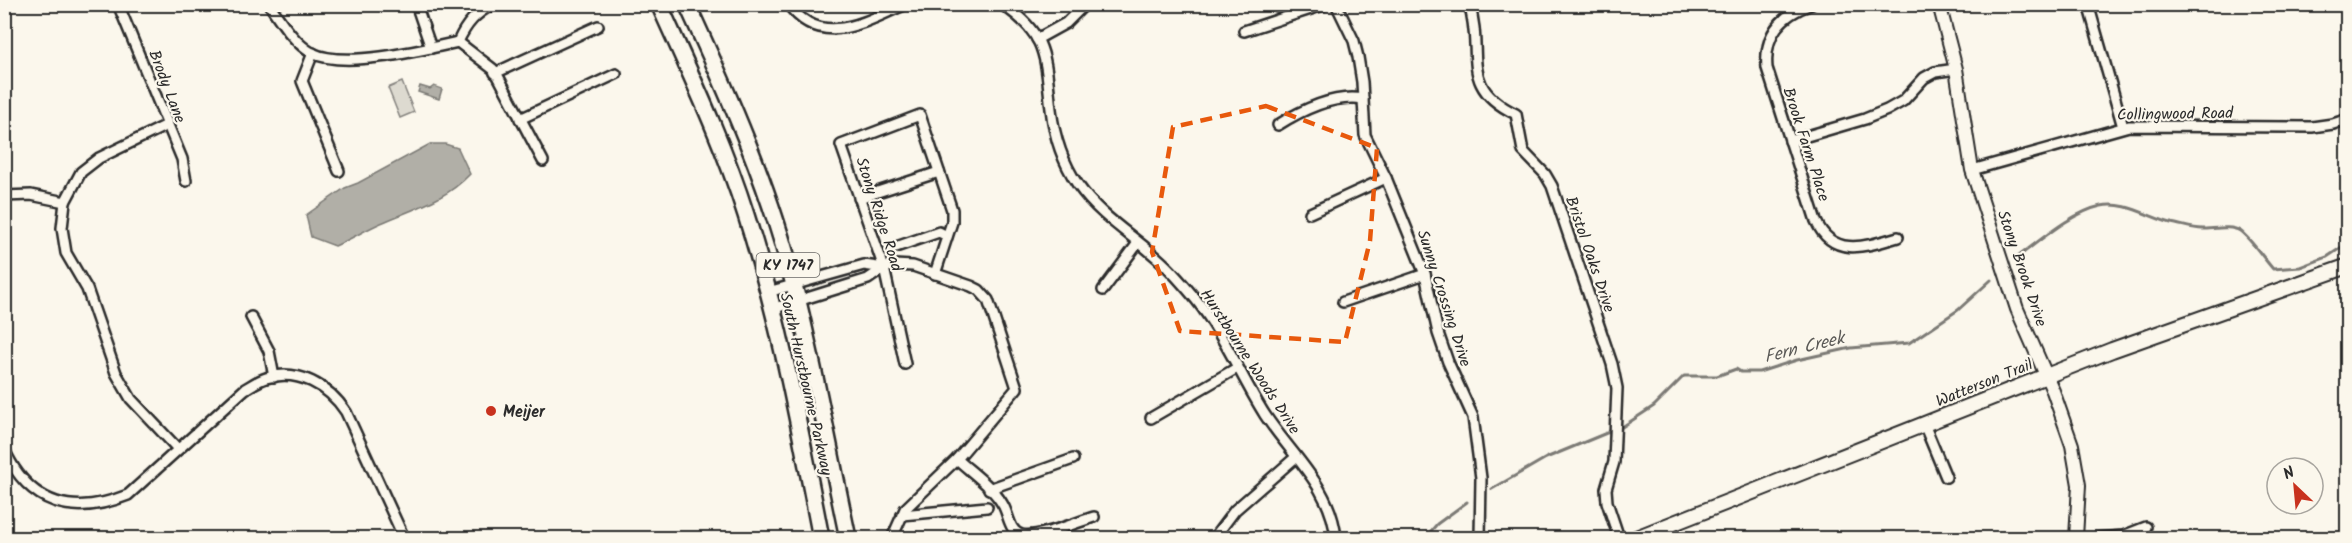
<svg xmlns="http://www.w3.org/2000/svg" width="2352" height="543" font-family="Kalam,sans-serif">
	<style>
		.green { fill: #dddad0; stroke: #84827e; stroke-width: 1.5 }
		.water { fill: #b1afa7; stroke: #7b7a75; stroke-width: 1.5 }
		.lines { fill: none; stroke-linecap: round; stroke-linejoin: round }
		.stream { stroke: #7b7a75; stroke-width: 3 }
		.minor-casing { stroke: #2b2b2b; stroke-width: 14 }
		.tertiary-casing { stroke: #2b2b2b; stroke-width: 16 }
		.secondary-casing { stroke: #2b2b2b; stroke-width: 18 }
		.primary-casing { stroke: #2b2b2b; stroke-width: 20 }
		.minor { stroke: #fbf7ec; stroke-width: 9 }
		.tertiary { stroke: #fbf7ec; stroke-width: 12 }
		.secondary { stroke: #fbf7ec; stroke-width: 14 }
		.primary { stroke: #fbf7ec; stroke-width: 15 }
		.marked { fill: none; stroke: #e8590c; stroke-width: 4.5; stroke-dasharray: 12 8; stroke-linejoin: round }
		.poi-dot { fill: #c8321e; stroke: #fbf7ec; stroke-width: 2 }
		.labels { text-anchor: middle; stroke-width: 4.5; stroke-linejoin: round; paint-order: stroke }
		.shield { fill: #fbf7ec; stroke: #696865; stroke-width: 1.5 }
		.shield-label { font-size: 15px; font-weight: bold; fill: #2b2b2b }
		.street-label { font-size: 16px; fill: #2b2b2b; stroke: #fbf7ec }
		.poi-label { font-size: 16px; font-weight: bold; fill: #2b2b2b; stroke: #fbf7ec; text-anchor: start }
		.water-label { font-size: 18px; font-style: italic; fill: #5a5956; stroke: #fbf7ec }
	</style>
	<rect width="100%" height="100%" fill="#fbf7ec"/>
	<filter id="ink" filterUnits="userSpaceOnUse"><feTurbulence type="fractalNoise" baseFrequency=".0167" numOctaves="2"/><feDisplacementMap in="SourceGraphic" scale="12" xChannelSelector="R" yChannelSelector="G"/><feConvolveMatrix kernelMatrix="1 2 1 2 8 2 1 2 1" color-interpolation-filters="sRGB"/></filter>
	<g filter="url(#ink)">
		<path class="green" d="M402 82 414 112 400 118 388 88Z"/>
		<g class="water">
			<path d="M420 86 430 89 434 86 442 89 439 99 418 92Z"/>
			<path d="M430 144H445L458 148 470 174C446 200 413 209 381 223 365 230 351 239 335 246L311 237 306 215 345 188 358 183Z"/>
		</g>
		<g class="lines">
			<g class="stream">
				<path d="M2019 256C2042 239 2073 212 2101 206 2127 200 2152 220 2176 224 2185 226 2194 229 2203 229 2214 229 2230 225 2240 231 2251 239 2264 259 2273 269L2300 267 2327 257 2348 243"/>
				<path d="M1622 427 1654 406 1684 376H1717L1736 369 1741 372H1759L1797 360 1851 348 1909 343 1958 310 1991 280"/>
				<path d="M1492 489 1546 458 1609 432"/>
				<path d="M1425 538 1437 524 1467 502"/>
			</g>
			<defs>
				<g id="minor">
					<path d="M118 4 182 159 186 181"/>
					<path d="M269 4C281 21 294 43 312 53 344 69 423 50 458 42 466 24 476 13 493 4"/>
					<path d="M416 4 431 48"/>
					<path d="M788 4C821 50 866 21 906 4"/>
					<path d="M1001 4C1049 34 1045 60 1051 109 1054 135 1063 163 1078 185 1103 221 1142 240 1171 271 1183 284 1196 298 1206 313 1228 344 1244 382 1265 415 1292 456 1331 487 1336 538"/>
					<path d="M1336 4 1354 41 1358 57 1362 82 1365 135 1386 178 1425 274 1438 333 1448 362 1473 417 1481 478 1480 538"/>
					<path d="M1469 4C1485 53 1457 86 1516 114L1523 151 1545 174 1552 186 1612 364 1617 388 1614 462 1606 489 1607 502 1619 538"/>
					<path d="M1812 4C1780 15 1764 35 1767 68L1816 221C1833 259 1867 246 1898 237"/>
					<path d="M2088 4 2123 127"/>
					<path d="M1244 31 1326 4"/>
					<path d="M1037 39 1066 23 1085 4"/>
					<path d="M458 42 493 69 498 76 543 161"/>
					<path d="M313 53 302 81 339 171"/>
					<path d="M495 73 598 26"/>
					<path d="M520 119 616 74"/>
					<path d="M1278 125C1302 110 1334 94 1363 99"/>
					<path d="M1790 141 1865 119 1887 110 1903 101 1924 78 1935 72 1956 69"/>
					<path d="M1972 170 2129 126 2312 127 2333 124 2348 119"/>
					<path d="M4 196 31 195 65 202 62 228 66 253 87 289 116 373 131 399 178 449"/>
					<path d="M859 198 939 172"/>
					<path d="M65 202 81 172 99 158 167 125"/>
					<path d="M1310 213 1386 178"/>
					<path d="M896 247 939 232 947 236"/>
					<path d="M1103 290 1138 243"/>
					<path d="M768 292 864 265 884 268"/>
					<path d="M1343 302 1425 274"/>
					<path d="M772 309 868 279 884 268 894 265 913 266 971 286 979 290 988 300 1017 388 957 459 905 509 892 538"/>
					<path d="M251 317 269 351 274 377"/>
					<path d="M905 364 884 268 841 145 920 115 952 210V222L935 274"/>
					<path d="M1151 418 1237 368"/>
					<path d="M1924 424 1946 477"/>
					<path d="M4 449C29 505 73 517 128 495L245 389C252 385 259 380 266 378 298 368 329 386 346 412L404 538"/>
					<path d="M957 459C972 473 993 487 1003 505 1009 515 1009 532 1022 535 1038 539 1077 522 1094 517"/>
					<path d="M989 489 1073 459"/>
					<path d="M902 515 987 507"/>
					<path d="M1214 538 1235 510 1296 457"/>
					<path d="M2098 538 2123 536 2146 527"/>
				</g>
				<path id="tertiary" d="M1939 4 1956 69 1972 170 2017 309 2053 391 2072 445 2079 485 2076 538"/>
				<path id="secondary" d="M1636 538 2112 350 2348 266"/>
				<g id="primary">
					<path d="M659 4C690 73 723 142 746 215 780 321 800 430 821 538"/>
					<path d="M687 4C728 93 771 190 794 285 815 368 830 454 848 538"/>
				</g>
			</defs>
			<use href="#minor" class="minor-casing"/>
			<use href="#tertiary" class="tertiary-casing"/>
			<use href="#secondary" class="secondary-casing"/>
			<use href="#primary" class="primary-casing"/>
			<use href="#minor" class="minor"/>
			<use href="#tertiary" class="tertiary"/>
			<use href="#secondary" class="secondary"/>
			<use href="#primary" class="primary"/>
		</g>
	</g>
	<path class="marked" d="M1266 106 1377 148 1370 241 1345 342 1180 331 1152 252 1173 127Z"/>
	<circle class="poi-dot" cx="491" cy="411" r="6"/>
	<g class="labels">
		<rect class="shield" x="756.5" y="253" width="63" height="24" rx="4.5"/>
		<g class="shield-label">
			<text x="788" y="270">KY 1747</text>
		</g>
		<g class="street-label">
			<text transform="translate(168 86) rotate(69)" y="6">Brody Lane</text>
			<text transform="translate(2175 113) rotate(-1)" y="6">Collingwood Road</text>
			<text transform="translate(1807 144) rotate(72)" y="6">Brook Farm Place</text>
			<text transform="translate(880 214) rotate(72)" y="6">Stony Ridge Road</text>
			<text transform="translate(1591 254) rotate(71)" y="6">Bristol Oaks Drive</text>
			<text transform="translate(2023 268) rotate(71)" y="6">Stony Brook Drive</text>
			<text transform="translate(1445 298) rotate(72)" y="6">Sunny Crossing Drive</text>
			<text transform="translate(1251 361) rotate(57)" y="6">Hurstbourne Woods Drive</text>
			<text transform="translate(1984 382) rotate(-22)" y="6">Watterson Trail</text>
			<text transform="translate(807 384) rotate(77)" y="6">South Hurstbourne Parkway</text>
		</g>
		<g class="poi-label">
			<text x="503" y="417">Meijer</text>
		</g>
		<g class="water-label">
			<text transform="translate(1804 347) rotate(-14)" y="6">Fern Creek</text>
		</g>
	</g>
	<rect width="2352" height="543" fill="none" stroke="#fbf7ec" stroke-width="24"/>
	<rect x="12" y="12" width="2328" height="519" fill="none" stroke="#2b2b2b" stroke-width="2" filter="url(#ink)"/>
	<g transform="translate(2295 486) rotate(334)"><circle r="28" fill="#fbf7ec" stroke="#a8a59f" stroke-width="1.5"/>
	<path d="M0-4.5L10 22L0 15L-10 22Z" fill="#c8321e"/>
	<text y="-9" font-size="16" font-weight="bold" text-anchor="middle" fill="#2b2b2b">N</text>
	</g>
</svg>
